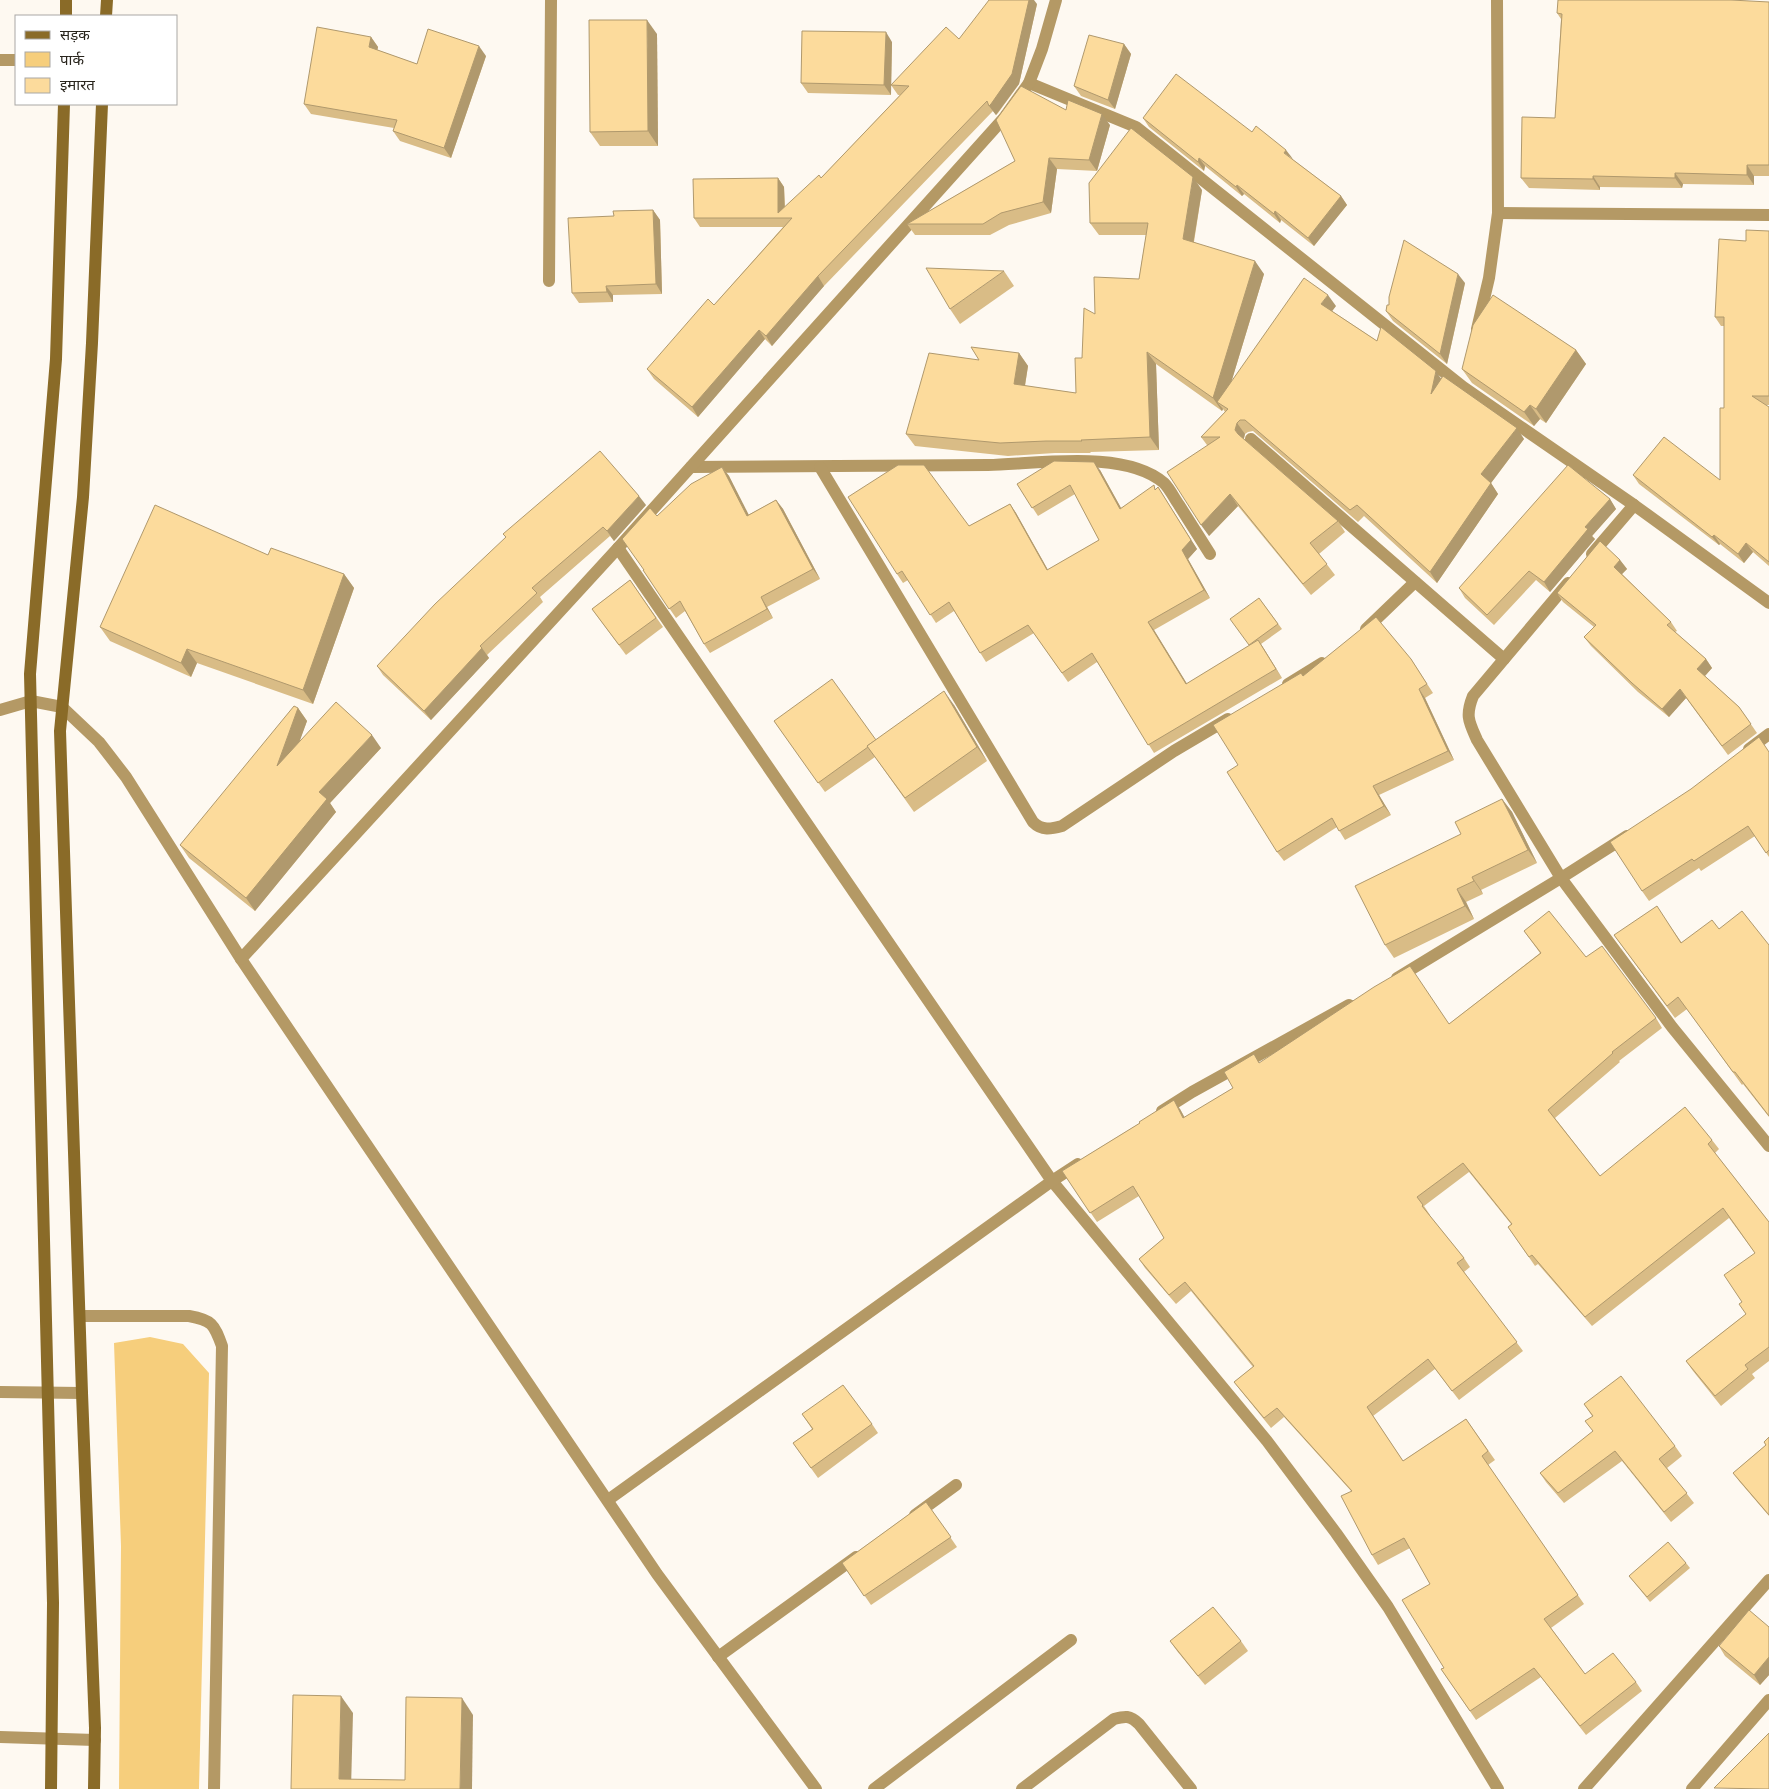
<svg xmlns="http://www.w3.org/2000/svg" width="1769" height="1789" font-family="Commissioner,'Noto Sans Devanagari',sans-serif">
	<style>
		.green { fill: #f6ce7c }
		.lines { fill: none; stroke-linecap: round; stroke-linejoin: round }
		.service { stroke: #b49965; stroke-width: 12 }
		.minor { stroke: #b49965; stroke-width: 12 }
		.secondary { stroke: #8a6b28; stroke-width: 12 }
		.wall { fill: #d9bc86 }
		.shaded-wall { fill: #b0996d }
		.building { fill: #fcdb9c; stroke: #b0996d }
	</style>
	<rect width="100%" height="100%" fill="#fef9f1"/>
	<path class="green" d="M150 1337 183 1344 209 1373 199 1789H119L121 1546 114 1343Z"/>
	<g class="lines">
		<path class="service" d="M549 281 551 0"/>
		<g class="minor">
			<path d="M0 60H16"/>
			<path d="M1029 83 1136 127 1463 387 1634 505 1769 603"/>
			<path d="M1498 213 1769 215"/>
			<path d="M1477 329 1489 278 1498 213 1497 0"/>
			<path d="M1251 439 1504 659"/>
			<path d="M691 467 988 465C1037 464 1125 449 1164 483 1170 489 1174 498 1179 505 1189 521 1200 538 1210 554"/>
			<path d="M820 467 1033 822C1042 831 1051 829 1062 826L1174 751 1228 719"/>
			<path d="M618 548 1052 1181 1267 1441 1336 1533 1388 1607 1498 1789"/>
			<path d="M1592 554 1634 505"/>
			<path d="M1568 583 1473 696C1465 716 1469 722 1477 740L1561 878 1672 1027 1769 1146"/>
			<path d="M1366 629 1415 582"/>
			<path d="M1288 684 1322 663"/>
			<path d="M0 710 31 701 62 707 99 742 126 777 241 959 657 1574 816 1789"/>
			<path d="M1749 749 1769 734"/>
			<path d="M241 959 618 548 1004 118 1029 83 1042 49 1056 0"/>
			<path d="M1397 978 1561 878 1627 836"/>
			<path d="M1162 1111 1192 1092 1349 1005"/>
			<path d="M80 1316H189C212 1320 214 1324 222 1346L214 1789"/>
			<path d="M0 1392 82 1393"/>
			<path d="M608 1500 1052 1181 1078 1164"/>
			<path d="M915 1515 956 1485"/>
			<path d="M718 1657 856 1557"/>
			<path d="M0 1737 95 1740"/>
			<path d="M874 1789 1071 1640"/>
			<path d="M1022 1789 1114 1719C1125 1716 1130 1715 1139 1724L1191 1789"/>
			<path d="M1584 1789 1769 1580"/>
			<path d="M1692 1789 1769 1700"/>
		</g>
		<g class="secondary">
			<path d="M66 16V0"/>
			<path d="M106 16 107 0"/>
			<path d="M51 1789 53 1603 30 674 56 359 64 104"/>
			<path d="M94 1789 95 1728 82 1393 60 731 83 497 92 343 102 104"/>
		</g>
	</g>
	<g class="wall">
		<path d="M1769 2V176H1754V185L1683 184 1682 188 1600 187V190L1529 188 1521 178 1555 118 1561 19 1557 13Z"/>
		<path d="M1037 4 1019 84 998 113 996 115 993 111 824 286 772 346 765 339 698 417 654 379 647 369 714 305 783 227H700L694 218 778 178 784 187 785 207 821 178 900 95H898L891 85V95L808 93 801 83 892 42 891 85 959 39Z"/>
		<path d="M657 34 658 146H600L590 132Z"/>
		<path d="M371 37 378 47 377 50 417 64 486 56 451 158 400 141 393 131 394 128 311 114 304 104Z"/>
		<path d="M1124 44 1131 54 1115 109 1081 96 1074 86Z"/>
		<path d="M1066 110 1110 125 1097 171 1057 169 1051 213 1009 225 990 235H915L907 224 1015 161Z"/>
		<path d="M1143 118 1252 132 1292 159 1341 196 1347 205 1314 246 1281 220 1280 223 1244 194 1242 196 1205 166 1204 171 1149 127Z"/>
		<path d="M1202 190 1194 242 1264 274 1231 383 1336 306 1332 311 1377 341 1441 378 1524 439 1491 483 1498 494 1437 583 1364 516 1358 522 1253 431 1248 432 1245 434 1244 439 1338 521 1345 532 1319 554 1335 575 1311 595 1238 506 1209 536 1207 445 1201 437 1225 412 1223 409 1222 411 1156 364 1159 450 1090 452 1091 453H1055L1008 456 915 446 906 434 979 360 1019 353 1028 366 1025 386 1076 393 1082 358 1095 314 1139 279 1146 235H1099L1090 223Z"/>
		<path d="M653 210 660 220 662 294 613 295V302L579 303 572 293 614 216Z"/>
		<path d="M1769 231V405H1766L1769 407V566L1753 552 1744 563 1720 544 1719 545 1639 484 1633 475 1720 480 1724 408V326H1721L1715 317 1746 241Z"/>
		<path d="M1004 271 1014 286 960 324 950 309Z"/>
		<path d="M1465 283 1447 364 1393 321 1386 311 1389 305Z"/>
		<path d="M1576 350 1586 364 1546 423 1540 419 1534 426 1472 383 1462 369Z"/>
		<path d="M722 467 729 476 748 515 776 500 783 509 820 579 767 607 773 618 710 653 704 644 685 611 676 618 643 570 657 516Z"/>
		<path d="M1100 470 1121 508 1157 488 1163 496 1197 549 1188 559 1210 598 1154 630 1187 684 1250 645 1259 598 1282 629 1261 644 1282 678 1154 753 1097 662 1068 682 1034 633 986 662 954 611 936 623 908 580 903 583 897 574 969 526 1010 504 1016 513 1048 570 1099 540 1075 494 1038 516 1017 484Z"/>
		<path d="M1610 499 1616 509 1592 536 1595 539 1550 592 1536 580 1494 625 1465 598 1459 588Z"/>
		<path d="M646 505 614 541 610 536 540 597 543 602 487 655 489 658 431 720 383 675 377 666 506 538 503 534Z"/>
		<path d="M268 555 344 574 354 588 313 704 197 663 191 677 110 641 100 627Z"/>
		<path d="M1620 560 1627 569 1622 574 1671 622 1677 631 1675 632 1706 659 1712 668 1705 676 1739 707 1757 733 1728 755 1686 698 1669 717 1638 692 1591 646 1584 637 1594 627 1563 602 1557 593Z"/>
		<path d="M630 580 663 627 626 655 592 609Z"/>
		<path d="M1411 659 1433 693 1425 698 1454 760 1379 795 1391 815 1345 840 1337 827 1284 861 1277 852 1238 765 1303 676Z"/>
		<path d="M954 705 987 761 914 812 875 757 825 792 774 721 876 740Z"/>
		<path d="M298 708 307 721 299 742 381 748 330 803 336 812 255 911 189 858 180 845Z"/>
		<path d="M1769 751V857L1755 836 1701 871 1699 868 1649 901 1642 891Z"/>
		<path d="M1502 799 1512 812 1537 863 1481 890 1483 894 1466 902 1474 919 1394 958 1385 945 1461 834Z"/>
		<path d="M1665 919 1682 943 1719 929 1769 945V1117L1743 1084 1742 1085 1687 1009 1675 1018 1614 935Z"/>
		<path d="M1524 931 1586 957 1656 1018 1662 1028 1619 1061 1620 1062 1555 1118 1600 1176 1712 1140 1719 1149 1715 1153 1769 1222V1361L1752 1374 1755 1378 1721 1406 1693 1371 1686 1361 1746 1314 1742 1302 1755 1253 1729 1218 1592 1326 1538 1264 1535 1266 1508 1227 1511 1224 1469 1172 1424 1206 1430 1215H1429L1464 1258 1470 1267 1464 1272 1523 1351 1459 1400 1435 1369 1373 1416 1403 1461 1466 1419 1495 1460 1488 1465 1584 1604 1551 1628 1585 1674 1636 1682 1642 1691 1586 1735 1541 1677 1476 1720 1441 1669 1444 1668 1430 1584 1410 1548 1378 1565 1372 1555 1351 1491 1284 1417 1271 1428 1241 1391 1234 1382 1253 1367 1191 1291 1176 1304 1145 1268 1139 1259 1164 1238 1139 1196 1097 1222 1062 1171 1140 1123 1180 1109 1185 1118 1233 1088 1260 1063 1449 1024 1540 953Z"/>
		<path d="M1584 1404 1675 1446 1682 1456 1667 1468 1694 1503 1671 1522 1622 1461 1564 1503 1546 1482 1540 1473 1593 1432 1592 1416Z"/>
		<path d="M802 1414 872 1424 878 1433 818 1478 793 1443 812 1429Z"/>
		<path d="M1769 1437V1516L1739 1481 1733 1473 1766 1445 1764 1442Z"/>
		<path d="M926 1502 957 1547 871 1605 842 1563Z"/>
		<path d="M1686 1563 1690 1568 1650 1602 1629 1576Z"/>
		<path d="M1769 1627V1675L1760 1685 1725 1656 1719 1646Z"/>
		<path d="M1170 1641H1241L1248 1651 1205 1685 1177 1651Z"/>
	</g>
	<g class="shaded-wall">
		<path d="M1029 0H1034L1037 4 1019 84 996 115 989 106Z"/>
		<path d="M647 20 657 34 658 146 648 131Z"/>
		<path d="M886 32 892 42 891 95 884 85Z"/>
		<path d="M371 37 378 47 376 57 369 47Z"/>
		<path d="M1124 44 1131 54 1115 109 1108 100Z"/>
		<path d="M479 46 486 56 451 158 444 148Z"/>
		<path d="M1102 114 1110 125 1097 171 1089 160Z"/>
		<path d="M1286 150 1293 159 1284 153Z"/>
		<path d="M1049 158 1057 169 1051 213 1043 202Z"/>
		<path d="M1199 158 1205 166 1204 171 1198 162Z"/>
		<path d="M1747 165 1754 176V185L1747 175Z"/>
		<path d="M1675 173 1683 184 1682 188 1675 178Z"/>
		<path d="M1593 176 1600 187V190L1593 179Z"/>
		<path d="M1193 177 1202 190 1192 251 1183 239Z"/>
		<path d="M778 178 784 187 785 218 778 213Z"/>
		<path d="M1237 185 1244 194 1242 196 1236 187Z"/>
		<path d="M1341 196 1347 205 1314 246 1308 238Z"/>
		<path d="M653 210 660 220 662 294 656 284Z"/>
		<path d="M1275 211 1281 220 1280 223 1274 214Z"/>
		<path d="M1255 261 1264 274 1224 406 1217 402 1223 409 1222 411 1213 398Z"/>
		<path d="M1458 274 1465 283 1447 364 1440 354Z"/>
		<path d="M818 276 824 286 772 346 766 336Z"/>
		<path d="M606 286 613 295V302L607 292Z"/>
		<path d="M1328 295 1336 306 1329 315 1321 304Z"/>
		<path d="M759 330 765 339 698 417 692 407Z"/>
		<path d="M1576 350 1586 364 1546 423 1536 409Z"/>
		<path d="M1147 352 1156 364 1159 450 1150 437Z"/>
		<path d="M1019 353 1028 366 1023 397 1014 384Z"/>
		<path d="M1436 371 1443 382 1431 394Z"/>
		<path d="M1530 405 1540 419 1534 426 1524 412Z"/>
		<path d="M1237 423 1245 434 1243 441 1235 430Z"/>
		<path d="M1517 428 1524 439 1491 483 1498 494 1437 583 1430 572 1481 474Z"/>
		<path d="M1094 462 1100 470 1126 517 1120 509Z"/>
		<path d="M722 467 729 476 754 525 747 516Z"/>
		<path d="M1158 487 1197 549 1188 559 1210 598 1204 590 1182 550Z"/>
		<path d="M1230 494 1238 506 1209 536 1201 525Z"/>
		<path d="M639 496 646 505 614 541 607 531Z"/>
		<path d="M1610 499 1616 509 1592 536 1595 539 1550 592 1544 582 1585 527Z"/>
		<path d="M776 500 783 509 820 579 813 569Z"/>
		<path d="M1010 504 1016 513 1053 579 1047 570Z"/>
		<path d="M1714 535 1720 544 1719 545 1712 537Z"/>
		<path d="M1746 543 1753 552 1744 563 1738 554Z"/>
		<path d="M1620 560 1627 569 1620 576 1614 567Z"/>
		<path d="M344 574 354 588 313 704 303 690Z"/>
		<path d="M761 597 767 607 773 618 767 609Z"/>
		<path d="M1148 622 1154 630 1192 692 1186 684Z"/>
		<path d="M1258 640 1264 649 1282 678 1276 669Z"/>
		<path d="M482 648 489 658 431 720 424 711Z"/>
		<path d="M187 649 197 663 191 677 181 663Z"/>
		<path d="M1706 659 1712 668 1703 678 1697 669Z"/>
		<path d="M1419 689 1425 698 1454 760 1448 751Z"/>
		<path d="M1680 689 1686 698 1669 717 1662 709Z"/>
		<path d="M944 691 954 705 987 761 977 747Z"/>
		<path d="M298 708 307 721 286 779 277 766Z"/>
		<path d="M372 735 381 748 330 803 336 812 255 911 246 898 319 792Z"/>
		<path d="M1373 786 1379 795 1391 815 1384 806Z"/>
		<path d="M1502 799 1512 812 1537 863 1528 850Z"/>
		<path d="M1472 877 1481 890 1483 894 1474 881Z"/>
		<path d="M1457 889 1466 902 1474 919 1465 906Z"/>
		<path d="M1174 1100 1180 1109 1190 1128 1183 1118Z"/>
		<path d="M1769 1657V1675L1760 1685 1754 1675Z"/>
		<path d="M341 1696 353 1713 351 1789 339 1779Z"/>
		<path d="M462 1698 473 1715 472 1789H460Z"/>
	</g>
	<g class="building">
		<path d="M989 0H1029L1012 74 991 104 989 106 987 101 818 276 766 336 759 330 692 407 647 369 708 299 714 305 792 218H694L693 179 778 178V213L819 175 821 178 909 86 891 85 946 27 959 39Z"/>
		<path d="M1558 0H1731L1769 2V165H1747V175L1675 173V178L1593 176V179L1521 178 1522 117 1555 118 1562 14 1557 13Z"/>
		<path d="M589 20H647L648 131 590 132Z"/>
		<path d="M317 27 371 37 369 47 417 64 428 29 479 46 444 148 393 131 397 120 304 104Z"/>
		<path d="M802 31 886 32 884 85 801 83Z"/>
		<path d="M1089 35 1124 44 1108 100 1074 86Z"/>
		<path d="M1176 74 1252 132 1256 126 1286 150 1284 153 1341 196 1308 238 1275 211 1274 214 1237 185 1236 187 1199 158 1198 162 1143 118Z"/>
		<path d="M1021 86 1066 110 1068 100 1102 114 1089 160 1049 158 1043 202 1001 213 983 224H907L1015 161 996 120Z"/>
		<path d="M1131 128 1193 177 1183 239 1255 261 1213 398 1147 352 1150 437 1081 440 1082 441H1046L1000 443 906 434 929 353 979 360 971 347 1019 353 1014 384 1076 393 1075 358H1082L1084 308 1095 314 1094 277 1139 279 1148 223H1090L1089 183Z"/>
		<path d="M653 210 656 284 606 286 607 292 572 293 568 218 614 216 613 211Z"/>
		<path d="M1746 230 1769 231V396H1752L1769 407V562L1746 543 1738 554 1714 535 1712 537 1633 475 1664 437 1720 480V408H1724V317H1715L1719 239 1746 241Z"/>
		<path d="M1404 240 1458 274 1440 354 1386 311 1387 305H1389V297Z"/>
		<path d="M926 268 1004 271 950 309Z"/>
		<path d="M1304 278 1328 295 1321 304 1377 341 1381 327 1436 371 1431 394 1443 376 1517 428 1481 474 1491 483 1430 572 1357 505 1350 510 1245 420H1240L1237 423 1235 430 1238 434 1338 521 1310 543 1327 564 1303 584 1230 494 1201 525 1167 472 1220 437H1201L1228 409 1217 402Z"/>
		<path d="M1493 295 1576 350 1536 409 1530 405 1524 412 1462 369 1473 325Z"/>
		<path d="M600 451 639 496 607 531 603 527 532 588 537 593 480 646 482 648 424 711 377 666 435 604 506 537 503 534Z"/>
		<path d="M1054 461 1094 462 1120 509 1154 485 1155 490 1158 487 1191 540 1182 550 1204 590 1148 622 1186 684 1258 640 1276 669 1148 745 1092 653 1062 673 1028 625 980 653 949 602 930 615 902 571 897 574 848 497 898 465H924L969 526 1010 504 1047 570 1099 540 1070 485 1032 508 1017 484Z"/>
		<path d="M1568 465 1610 499 1585 527 1588 529 1544 582 1529 571 1487 615 1459 588Z"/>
		<path d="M722 467 747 516 776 500 813 569 761 597 767 609 704 644 680 601 669 609 643 570H644L622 539 650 508 657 516 691 484Z"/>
		<path d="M155 505 268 555 271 548 344 574 303 690 187 649 181 663 100 627Z"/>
		<path d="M1600 541 1620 560 1614 567 1671 622 1667 625 1706 659 1697 669 1739 707 1751 724 1722 746 1680 689 1662 709 1632 683 1584 637 1596 625 1557 593Z"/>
		<path d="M630 580 656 618 619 645 592 609Z"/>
		<path d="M1259 598 1278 624 1249 645 1230 619Z"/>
		<path d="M1376 617 1411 659 1427 684 1419 689 1448 751 1373 786 1384 806 1339 831 1332 818 1277 852 1227 772 1238 765 1213 725 1301 673 1303 676Z"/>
		<path d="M832 679 876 740 867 746 868 747 818 783 774 721Z"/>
		<path d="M944 691 977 747 905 798 867 746Z"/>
		<path d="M336 702 372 735 319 792 327 799 246 898 180 845 294 706 298 708 277 766Z"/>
		<path d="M1759 737 1769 752V850L1766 853 1748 826 1694 861 1692 859 1642 891 1610 842 1691 789Z"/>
		<path d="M1502 799 1528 850 1472 877 1474 881 1457 889 1465 906 1385 945 1355 886 1461 834 1455 822Z"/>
		<path d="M1657 906 1681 943 1712 920 1719 929 1742 911 1769 945V1116L1735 1072H1733L1678 997 1667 1006 1614 935Z"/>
		<path d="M1549 911 1586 957 1602 946 1656 1018 1612 1052 1613 1053 1548 1110 1600 1176 1685 1107 1712 1140 1708 1144 1769 1222V1347L1745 1365 1748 1369 1715 1396 1686 1361 1746 1314 1739 1304 1742 1302 1724 1275 1755 1253 1723 1208 1585 1317 1532 1255 1529 1257 1508 1227 1512 1224 1463 1163 1417 1197 1423 1205 1422 1206 1464 1258 1457 1263 1517 1342 1452 1391 1428 1359 1367 1407 1403 1461 1466 1419 1488 1451 1482 1456 1578 1595 1544 1619 1585 1674 1613 1653 1636 1682 1580 1726 1534 1668 1470 1711 1441 1669 1444 1668 1402 1600 1430 1584 1404 1538 1372 1555 1341 1496 1352 1491 1277 1408 1264 1418 1234 1382 1254 1366 1185 1282 1169 1295 1139 1259 1164 1238 1133 1186 1090 1213 1062 1171 1140 1123 1139 1122 1174 1100 1183 1118 1233 1088 1224 1072 1254 1054 1259 1063 1374 987 1410 966 1449 1024 1541 953 1524 931Z"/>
		<path d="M1621 1376 1675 1446 1659 1459 1687 1493 1664 1512 1615 1451 1558 1493 1540 1473 1593 1431 1585 1421 1593 1416 1584 1404Z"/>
		<path d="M843 1385 872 1424 811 1468 793 1443 813 1429 802 1414Z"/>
		<path d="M1769 1437V1515L1733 1473 1766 1445 1764 1442Z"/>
		<path d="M926 1502 951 1537 864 1596 842 1563Z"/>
		<path d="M1668 1542 1686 1563 1647 1597 1629 1576Z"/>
		<path d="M1213 1607 1241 1641 1198 1676 1170 1641Z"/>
		<path d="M1749 1610 1769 1627V1657L1754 1675 1719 1646Z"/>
		<path d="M293 1695 341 1696 339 1779 405 1780 406 1697 462 1698 460 1789H291Z"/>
		<path d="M1769 1733V1789L1714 1788Z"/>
	</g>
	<rect x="15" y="15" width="162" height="90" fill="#ffffff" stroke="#a9a8a5"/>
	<rect x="25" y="31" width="25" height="8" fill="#8a6b28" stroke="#a9a8a5"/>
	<text x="60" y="40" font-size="15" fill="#29251d">सड़क</text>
	<rect x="25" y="52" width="25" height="15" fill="#f6ce7c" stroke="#a9a8a5"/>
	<text x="60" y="65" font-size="15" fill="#29251d">पार्क</text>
	<rect x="25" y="78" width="25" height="15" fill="#fcdb9c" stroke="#a9a8a5"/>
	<text x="60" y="90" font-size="15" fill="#29251d">इमारत</text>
</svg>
